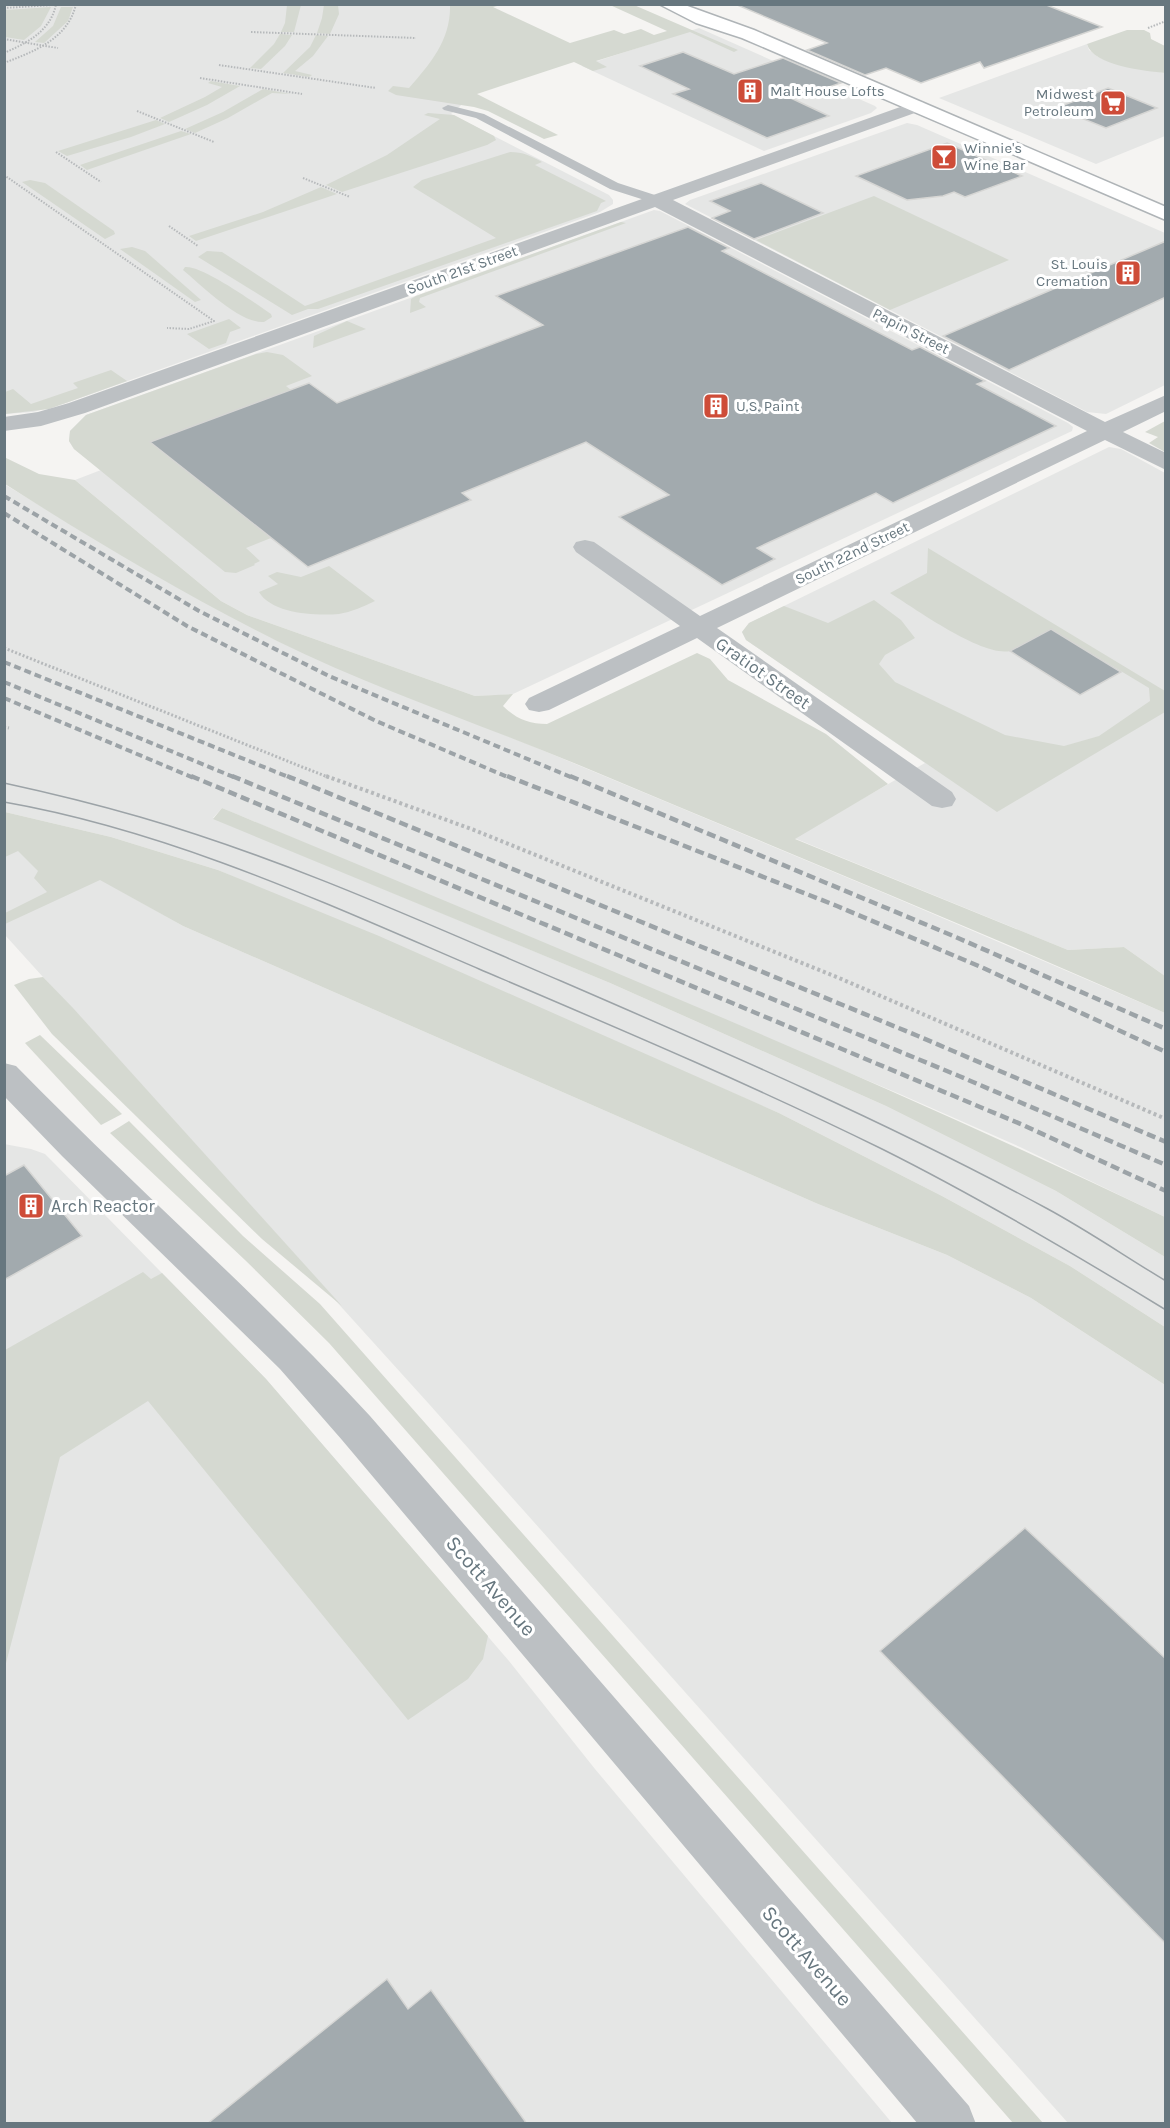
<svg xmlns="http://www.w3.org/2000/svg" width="1170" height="2128" font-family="Karla,sans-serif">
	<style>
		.built { fill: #e5e6e5 }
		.green { fill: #d5d9d1 }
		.building { fill: #a2aaae; stroke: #d6d6d4; stroke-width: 1.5 }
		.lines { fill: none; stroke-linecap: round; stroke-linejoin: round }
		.secondary-casing { stroke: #afb4b7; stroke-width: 3 }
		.path-far2 { stroke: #b6b9bb; stroke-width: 2; stroke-dasharray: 1.5 1.5; stroke-linecap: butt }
		.path-far1 { stroke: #b6b9bb; stroke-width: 3; stroke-dasharray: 2 2; stroke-linecap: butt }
		.path { stroke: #b6b9bb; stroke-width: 4; stroke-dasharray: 3 3; stroke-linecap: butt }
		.service { fill: #bcc0c3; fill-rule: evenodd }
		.minor { fill: #bcc0c3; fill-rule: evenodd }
		.secondary { fill: #fff; fill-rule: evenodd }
		.tram { stroke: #9ca3a7; stroke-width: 1.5 }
		.rail-far1 { stroke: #9ca3a7; stroke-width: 4; stroke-dasharray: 7 4; stroke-linecap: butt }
		.rail { stroke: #9ca3a7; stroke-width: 4.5; stroke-dasharray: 9 4.5; stroke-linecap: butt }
		.labels { text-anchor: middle; stroke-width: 6; stroke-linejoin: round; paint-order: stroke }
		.far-poi-label { font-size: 15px; fill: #67777f; stroke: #fff; text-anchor: start }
		.far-street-label { font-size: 15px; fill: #67777f; stroke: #fff }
		.street-label { font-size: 18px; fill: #67777f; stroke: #fff }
		.poi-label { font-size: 18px; fill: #67777f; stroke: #fff; text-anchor: start }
		.near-street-label { font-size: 21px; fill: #67777f; stroke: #fff }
	</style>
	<rect width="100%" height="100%" fill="#f5f4f2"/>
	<g class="built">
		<path d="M4 5H479L475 93 451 114 609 195 613 200V204L600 212 66 403 33 412 5 414Z"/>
		<path d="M699 28 875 106 877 108 871 113 764 151 582 66Z"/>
		<path d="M1087 44 1089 50 1098 57 1120 65 1165 73V136L1096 164 939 98Z"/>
		<path d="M907 123 917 125 1165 233V385L1106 414 1087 412 685 204 690 200Z"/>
		<path d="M654 210 660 211 1068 423 1073 427 1072 431 513 694 500 695 475 696 247 615 221 601 75 480 101 470 74 449 69 441 70 431 86 415Z"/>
		<path d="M1109 447 1121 449 1165 473V976L1124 947 1068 950 794 838 925 763 746 640 742 632 749 623Z"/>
		<path d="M4 484 158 576 278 641 352 674 530 745 884 893 1165 1013V1217L1020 1147 902 1095 222 808 213 818 610 983 886 1106 1056 1191 1165 1257V1327L1070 1266 942 1196 779 1113 218 870 111 837 5 812Z"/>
		<path d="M5 833 29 839 183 926 818 1204 947 1255 1031 1298 1165 1385V2123H1068L429 1404 5 935Z"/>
		<path d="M4 1144 31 1149 45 1154 51 1160 266 1379 509 1661 595 1769 892 2123H5Z"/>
	</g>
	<g class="green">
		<path d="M287 5H301L294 32H281L285 23Z"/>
		<path d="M324 5H338L339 14 330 34 317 33 322 18Z"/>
		<path d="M450 5H501L493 7 570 43 614 30 624 34 641 29 654 35 667 31 610 5H634L738 50 734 52 690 32 596 61 607 67 593 71 574 62 477 94 558 135 544 139 488 111 474 107 396 95 388 91 393 86 409 88C431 63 451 39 450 5Z"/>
		<path d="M51 7 41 26 24 40 5 37V10Z"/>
		<path d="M61 7H73L68 21 44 43 35 42 53 26Z"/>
		<path d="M1127 30H1144L1150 33 1151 39 1165 46V73C1146 71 1093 66 1087 44Z"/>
		<path d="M280 34 292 35 285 46 261 69 250 68 274 44Z"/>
		<path d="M316 35 328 36 313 56 295 71 312 75 309 77 283 73 310 47Z"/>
		<path d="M211 81 240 86 207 105 169 122 160 118 205 97 222 87 208 83Z"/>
		<path d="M263 89 291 94 272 93 228 118 195 133 185 129 223 112Z"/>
		<path d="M428 113 454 115 494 136 496 140 487 145 342 192 326 185 387 155 440 119 424 115Z"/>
		<path d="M156 120 165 124 131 137 67 156 58 151Z"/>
		<path d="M181 131 191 134 87 170 80 165Z"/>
		<path d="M510 152C523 152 531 156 542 162L535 165 606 201 601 203 597 211 318 309H308L292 315 198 257 207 251 222 252 305 306 496 238 413 187 422 180Z"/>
		<path d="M30 180 45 183 114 231 115 234 105 239 22 182Z"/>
		<path d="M321 187 337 194 196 241 189 236 263 212Z"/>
		<path d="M874 196 1009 260 890 310 756 240Z"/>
		<path d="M621 222 626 223 420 298 419 302 426 307 410 313 411 299 416 296Z"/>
		<path d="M132 247 145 251 201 300 195 302 120 249Z"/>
		<path d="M185 267C202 265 255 303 271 314L272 317 264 322C240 324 201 285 183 270Z"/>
		<path d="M229 319 241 328 230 332 226 343 209 349 187 334Z"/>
		<path d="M347 321 366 329 313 348 314 336Z"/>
		<path d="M267 352 283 355 312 376 286 386 291 390 150 442 271 538 246 548 260 561 254 564 255 565 236 573 225 572 74 449 69 441 70 431 86 415 256 354Z"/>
		<path d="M111 370 127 381 49 409 5 414V392L13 389 31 404 78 388 73 383Z"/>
		<path d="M1165 421V452L1149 443 1158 437 1145 432Z"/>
		<path d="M4 457 39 474 75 480 221 601 247 615 475 696 513 694 503 706C516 719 529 724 547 724L697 653 710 659 728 680 826 734 888 784 795 839 1068 950 1124 947 1165 976V1013C973 928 779 849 586 768 483 725 377 690 277 641 183 594 93 540 5 484Z"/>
		<path d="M928 548 1165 691V712L997 812 746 640 742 632 749 623 784 606 828 623 874 600 901 620 915 638 885 655 879 664 895 682 1005 735 1064 746 1099 736 1150 701 1149 688 1051 629C1038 636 1023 648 1010 651 982 657 914 608 890 593L927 573Z"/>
		<path d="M329 566 375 601C363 607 351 612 339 614 316 616 272 614 259 592L278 584 268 576 277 572 301 577Z"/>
		<path d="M222 808C538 940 856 1069 1165 1217V1257L1056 1191 886 1106 610 983 213 819Z"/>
		<path d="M5 812 111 837 218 870 379 936 779 1113 942 1196 1070 1266 1165 1327V1385L1031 1298 947 1255 818 1204 183 926 100 880 5 924V913L47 892 34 878 38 871 18 851 5 857Z"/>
		<path d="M43 977 73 1008 342 1306 262 1239 52 1034 14 985 29 979Z"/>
		<path d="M40 1035 122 1114 101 1125 25 1043Z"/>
		<path d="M129 1121 243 1236 320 1304 1043 2123H1013L329 1343 245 1260 110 1133Z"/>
		<path d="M143 1272 151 1279 162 1273 266 1379 488 1636 483 1659 468 1679 408 1720 148 1401 60 1457 5 1667V1350Z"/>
	</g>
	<g class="building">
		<path d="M735 4H1044L1102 27 984 68 980 62 921 83 886 68 865 75 807 50 827 43Z"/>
		<path d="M683 52 734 74 783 58 841 83 793 99 829 116 767 138 673 94 689 89 640 66Z"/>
		<path d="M1108 88 1157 108 1106 128 1056 108Z"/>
		<path d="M947 143 1022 176 965 197 954 192 943 196 907 200 856 176Z"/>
		<path d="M761 183 823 213 754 239 712 218 730 211 710 201Z"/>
		<path d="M688 227 729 248 722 251 912 350 920 347 985 381 977 384 1056 426 893 503 876 493 757 548 775 559 722 585 619 517 669 495 586 442 462 493 471 500 308 567 150 442 309 383 337 403 543 325 496 296Z"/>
		<path d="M1166 241V297L1009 370 943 336Z"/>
		<path d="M1051 629 1121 672 1080 695 1010 651Z"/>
		<path d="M24 1165 82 1236 4 1280V1176Z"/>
		<path d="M1025 1528 1166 1659V1944L880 1651Z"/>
		<path d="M387 1979 408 2009 431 1990 527 2124H207Z"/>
	</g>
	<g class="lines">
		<defs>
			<path id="secondary" d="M659 4H682L754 30 1166 207V220L742 38 696 23Z"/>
		</defs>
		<use href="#secondary" class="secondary-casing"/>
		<g class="path-far2">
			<path d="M4 8 68 4"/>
			<path d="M1148 28 1166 21"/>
			<path d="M251 32 416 38"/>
			<path d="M4 39 58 48"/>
			<path d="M4 53C27 43 51 31 56 4"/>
			<path d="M4 63C35 51 68 39 76 4"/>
			<path d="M219 65 376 88"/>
			<path d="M200 78 302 94"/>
			<path d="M137 111 214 142"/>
			<path d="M56 152 101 182"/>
			<path d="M4 175 214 321 189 329 167 328"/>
			<path d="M303 178 350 197"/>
			<path d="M169 226 198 246"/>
		</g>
		<g class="path-far1">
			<path d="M4 648 330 778"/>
			<path d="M4 727 9 728"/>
		</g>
		<path class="path" d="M326 776 474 830 839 978 1166 1119"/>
		<path class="service" d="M448 105 484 114 618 183 661 197 663 200 657 204 610 189 476 118 444 110 442 108Z"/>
		<g class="minor">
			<path d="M917 101 923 102 926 106 923 110 673 200 1105 422 1166 395V411L1123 432 1166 453V470L1105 440 717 628 952 792 956 799 952 806 942 808 932 806 697 638 549 710 539 712 529 710 525 704 529 698 680 626 576 552 573 547 576 542 585 540 594 542 700 616 1087 431 655 207 85 413 41 426 4 431V417L38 412 69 403Z"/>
			<path d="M4 1063 16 1066C132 1185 258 1294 370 1416L969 2106 976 2124H918L342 1440 280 1369 62 1156 4 1096Z"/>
		</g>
		<use href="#secondary" class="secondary"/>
		<g class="tram">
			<path d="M4 783C50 793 95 804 140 817 285 859 423 922 561 981 725 1052 889 1123 1046 1208 1087 1230 1126 1257 1166 1281"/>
			<path d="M4 802C170 831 325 903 479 969 615 1027 750 1084 882 1149 980 1198 1073 1253 1166 1310"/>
		</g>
		<g class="rail-far1">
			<path d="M4 496 199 611 329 676 573 778"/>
			<path d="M4 513 187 626 376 721 510 778"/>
			<path d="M4 662 291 778"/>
			<path d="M4 682 236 778"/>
			<path d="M4 698 194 778"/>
		</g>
		<g class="rail">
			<path d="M191 776 1023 1125 1166 1191"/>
			<path d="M232 776 959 1076 1166 1165"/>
			<path d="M287 776 918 1036 1166 1142"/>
			<path d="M507 776 837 906 981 967 1166 1052"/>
			<path d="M570 776 951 935 1166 1029"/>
		</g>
	</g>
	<defs>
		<symbol id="building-square" viewBox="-11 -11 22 22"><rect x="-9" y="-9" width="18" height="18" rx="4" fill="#ce4c38" stroke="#fff"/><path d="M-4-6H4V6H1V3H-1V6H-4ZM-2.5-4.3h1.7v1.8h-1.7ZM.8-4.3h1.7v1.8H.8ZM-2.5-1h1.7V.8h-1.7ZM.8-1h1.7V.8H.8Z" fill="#fff"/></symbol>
		<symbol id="supermarket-square" viewBox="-11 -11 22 22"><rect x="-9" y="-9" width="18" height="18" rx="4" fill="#ce4c38" stroke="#fff"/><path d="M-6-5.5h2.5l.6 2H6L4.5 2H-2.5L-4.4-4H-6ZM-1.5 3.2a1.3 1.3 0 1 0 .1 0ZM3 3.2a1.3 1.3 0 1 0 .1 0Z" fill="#fff"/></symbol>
		<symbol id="bar-square" viewBox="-11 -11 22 22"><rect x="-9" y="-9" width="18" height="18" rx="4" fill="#ce4c38" stroke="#fff"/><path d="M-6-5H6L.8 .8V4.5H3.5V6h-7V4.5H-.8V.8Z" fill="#fff"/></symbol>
	</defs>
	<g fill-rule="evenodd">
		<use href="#building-square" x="735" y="76" width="30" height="30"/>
		<use href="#supermarket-square" x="1098" y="88" width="30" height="30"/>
		<use href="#bar-square" x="929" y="142" width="30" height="30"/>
		<use href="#building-square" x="1113" y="258" width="30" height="30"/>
		<use href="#building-square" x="701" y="391" width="30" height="30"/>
		<use href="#building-square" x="16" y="1191" width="30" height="30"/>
	</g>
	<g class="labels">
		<g class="far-poi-label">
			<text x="770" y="96">Malt House Lofts</text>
			<text x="1094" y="99" text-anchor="end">Midwest<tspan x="1094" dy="17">Petroleum</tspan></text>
			<text x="964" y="153">Winnie's<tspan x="964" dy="17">Wine Bar</tspan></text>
			<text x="1108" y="269" text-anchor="end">St. Louis<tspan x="1108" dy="17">Cremation</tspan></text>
			<text x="736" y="411">U.S. Paint</text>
		</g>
		<g class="far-street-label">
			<text transform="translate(462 270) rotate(-20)" y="5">South 21st Street</text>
			<text transform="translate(911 331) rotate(27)" y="5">Papin Street</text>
			<text transform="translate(852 553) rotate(-26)" y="5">South 22nd Street</text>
		</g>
		<g class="street-label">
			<text transform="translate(763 673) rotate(35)" y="6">Gratiot Street</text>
		</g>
		<g class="poi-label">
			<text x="51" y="1212">Arch Reactor</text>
		</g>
		<g class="near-street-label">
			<text transform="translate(491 1586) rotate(49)" y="7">Scott Avenue</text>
			<text transform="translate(807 1956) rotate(49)" y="7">Scott Avenue</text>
		</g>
	</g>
	<rect width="1170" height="2128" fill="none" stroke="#67777f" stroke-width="12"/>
</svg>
